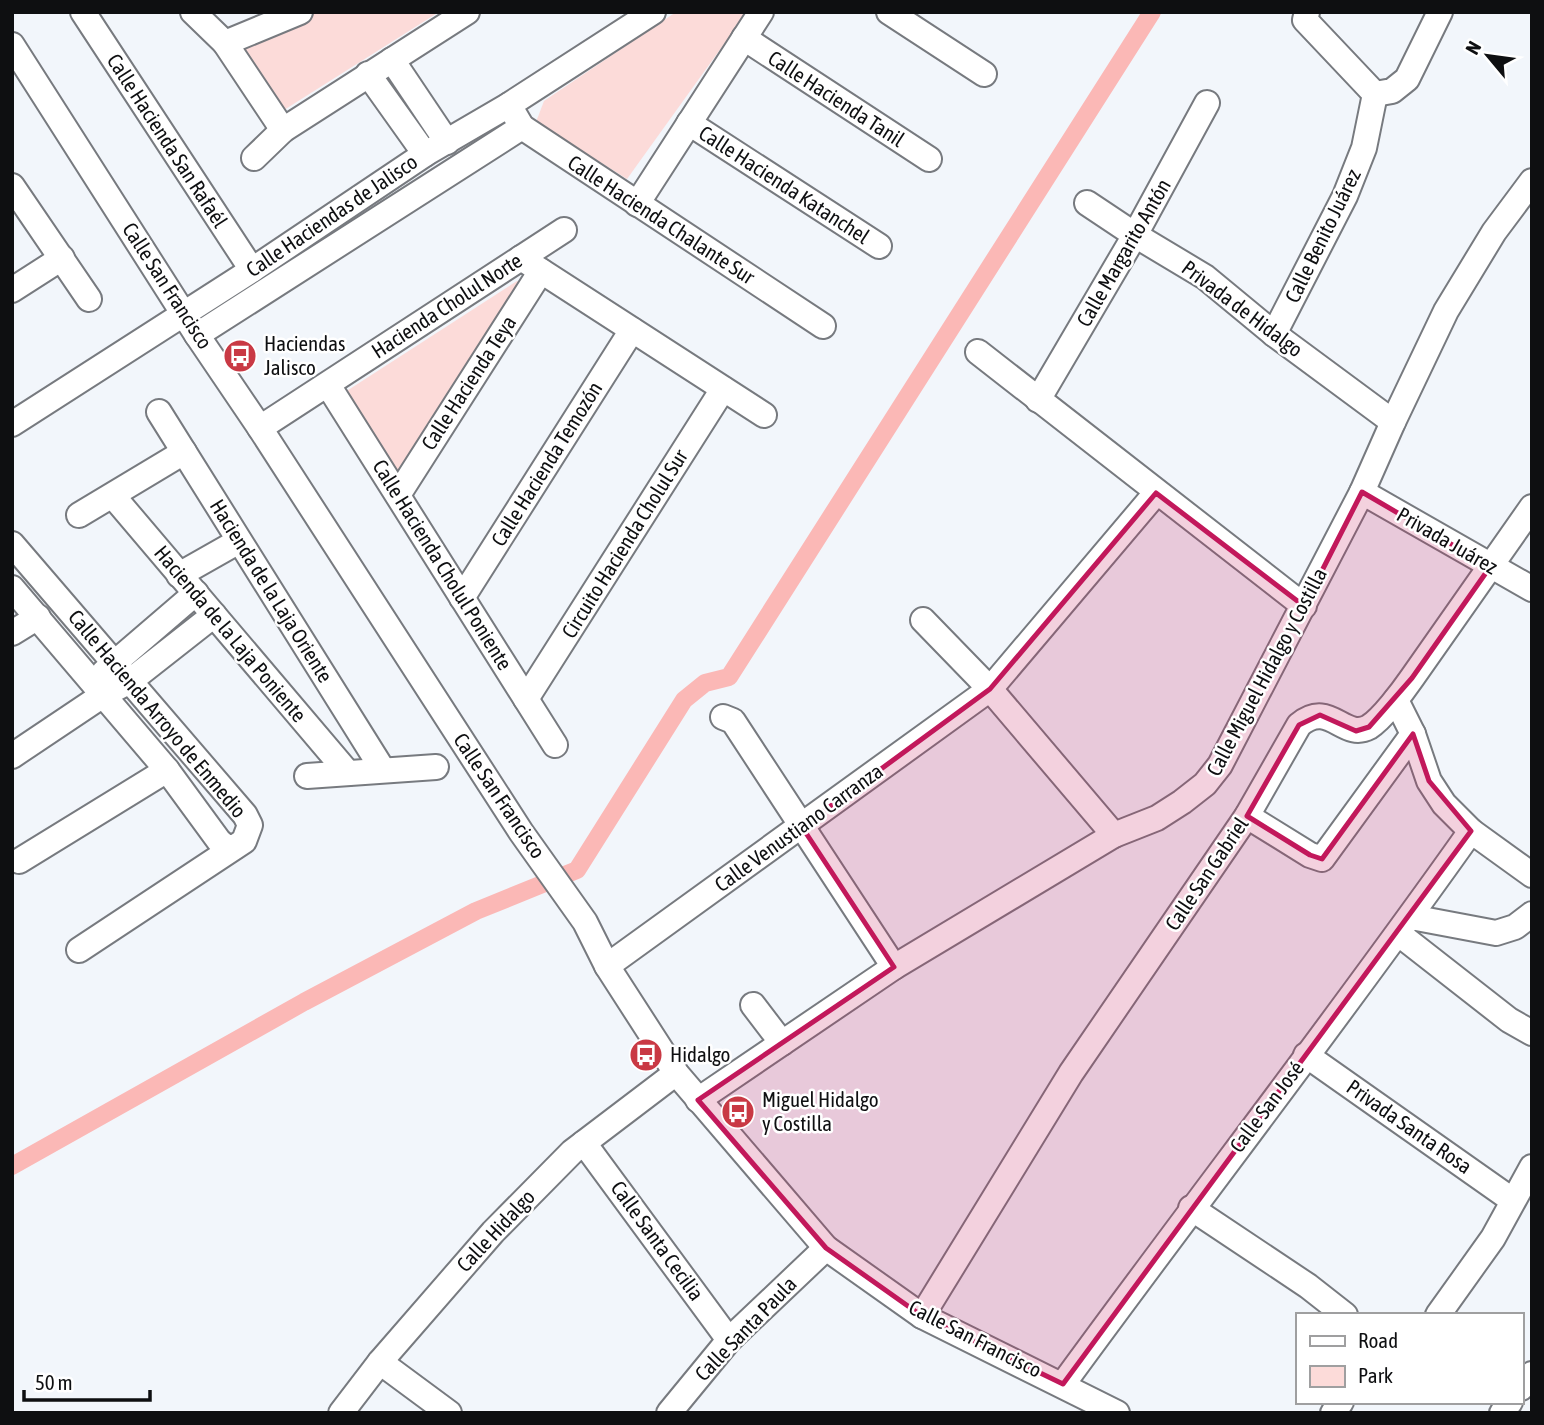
<svg xmlns="http://www.w3.org/2000/svg" width="1544" height="1425" font-family="'Asap Condensed',sans-serif">
	<style>
		.green { fill: #fcdbd9 }
		.lines { fill: none; stroke-linecap: round; stroke-linejoin: round }
		.canal { stroke: #fbb8b6; stroke-width: 18 }
		.minor-casing { stroke: #777a7f; stroke-width: 28 }
		.minor { stroke: #fff; stroke-width: 24 }
		.marked { fill: #c2185b; fill-opacity: 0.2; stroke: #c2185b; stroke-width: 5; stroke-linejoin: round }
		.labels { text-anchor: middle; stroke-width: 5; stroke-linejoin: round; paint-order: stroke }
		.street-label { font-size: 21px; fill: #0e0f11; stroke: #fff }
		.poi-label { font-size: 21px; fill: #0e0f11; stroke: #fff; text-anchor: start }
	</style>
	<rect width="100%" height="100%" fill="#f2f6fb"/>
	<g class="green">
		<path d="M318 12H439L284 110 237 44Z"/>
		<path d="M676 12H747L627 179 536 122 544 101Z"/>
		<path d="M517 281 526 284 399 477 342 394Z"/>
	</g>
	<g class="lines">
		<path class="canal" d="M12 1166 304 1002 476 911 577 870 684 700 705 683 729 677 1152 12"/>
		<defs>
			<g id="minor">
				<path d="M83 12 252 270"/>
				<path d="M193 12 225 43"/>
				<path d="M889 12 984 74"/>
				<path d="M1307 12 1305 20 1375 94"/>
				<path d="M744 38 929 159"/>
				<path d="M12 45 197 335 260 428 521 832 585 922 607 966 676 1073 826 1248 922 1316 1117 1413"/>
				<path d="M392 60 447 142"/>
				<path d="M368 74 425 154"/>
				<path d="M1375 94 1392 91 1407 79 1440 12"/>
				<path d="M509 105 522 127 823 326"/>
				<path d="M689 123 879 246"/>
				<path d="M283 130 225 43 300 12"/>
				<path d="M254 158 283 130 467 12"/>
				<path d="M12 186 89 299"/>
				<path d="M1087 203 1135 235 1205 277 1274 334 1393 422"/>
				<path d="M637 204 761 12"/>
				<path d="M521 258 764 415"/>
				<path d="M12 290 62 258"/>
				<path d="M1274 334 1345 196 1364 148 1375 94"/>
				<path d="M197 335 522 127"/>
				<path d="M978 352 1304 606"/>
				<path d="M328 385 555 745"/>
				<path d="M1038 400 1135 235 1207 103"/>
				<path d="M159 412 383 770"/>
				<path d="M12 424 252 270 425 154 509 105 653 12"/>
				<path d="M260 428 564 230"/>
				<path d="M1362 492 1532 589"/>
				<path d="M398 495 541 271"/>
				<path d="M113 496 348 773"/>
				<path d="M79 515 184 452"/>
				<path d="M12 544 245 815 250 825 244 841 79 950"/>
				<path d="M179 575 239 541"/>
				<path d="M12 588 167 770 219 841 226 847H234"/>
				<path d="M462 598 632 330"/>
				<path d="M923 620 990 689 1114 835"/>
				<path d="M12 633 38 617"/>
				<path d="M104 672 196 593"/>
				<path d="M526 699 723 389"/>
				<path d="M1396 700 1413 734 1429 781 1444 804 1471 831 1532 875"/>
				<path d="M723 717 733 721 894 967"/>
				<path d="M12 756 103 695 130 681 214 615"/>
				<path d="M307 776 436 767"/>
				<path d="M1247 816 1310 855 1322 859 1413 734"/>
				<path d="M19 861 167 770"/>
				<path d="M1411 917 1496 933 1515 927 1532 914"/>
				<path d="M1399 934 1509 1020 1532 1033"/>
				<path d="M607 966 990 689 1156 493"/>
				<path d="M753 1005 782 1043"/>
				<path d="M1306 1055 1512 1200"/>
				<path d="M698 1100 894 967 1114 835 1157 818 1182 802 1205 784 1220 765 1362 492 1393 422 1446 311 1494 232 1532 181"/>
				<path d="M584 1143 729 1340"/>
				<path d="M1191 1208 1308 1286 1345 1315"/>
				<path d="M1438 1315 1493 1238 1532 1167"/>
				<path d="M922 1316 1071 1073 1247 816 1299 725C1330 699 1343 741 1369 727 1382 719 1403 691 1412 678L1532 507"/>
				<path d="M380 1362 449 1413"/>
				<path d="M1063 1384C1198 1199 1339 1018 1471 831"/>
				<path d="M1521 1388 1532 1374"/>
				<path d="M341 1413 380 1362 493 1232 572 1152 676 1073"/>
				<path d="M669 1413 729 1340 826 1248"/>
				<path d="M1333 1413 1341 1402"/>
				<path d="M1502 1413 1510 1402"/>
			</g>
		</defs>
		<use href="#minor" class="minor-casing"/>
		<use href="#minor" class="minor"/>
	</g>
	<path class="marked" d="M1362 492 1490 567 1412 678 1369 727 1356 731 1320 715 1299 725 1247 816 1310 855 1322 859 1413 734 1429 781 1471 831 1063 1384 922 1316 826 1248 698 1100 894 967 802 827 990 689 1156 493 1304 606Z"/>
	<defs>
		<symbol id="bus-disc" viewBox="-11 -11 22 22"><circle r="9.5" fill="#c93944" stroke="#fff"/><path d="M-5-6H5V4H4V6H2V4H-2V6H-4V4H-5ZM-3.5-4V0h7V-4ZM-3.5 1.2v1.5H-2V1.2ZM2 1.2v1.5H3.5V1.2Z" fill="#fff"/></symbol>
	</defs>
	<g fill-rule="evenodd">
		<use href="#bus-disc" x="221" y="337" width="38" height="38"/>
		<use href="#bus-disc" x="627" y="1036" width="38" height="38"/>
		<use href="#bus-disc" x="719" y="1093" width="38" height="38"/>
	</g>
	<g class="labels">
		<g class="street-label">
			<text transform="translate(836 99) rotate(33)" y="7">Calle Hacienda Tanil</text>
			<text transform="translate(167 141) rotate(57)" y="7">Calle Hacienda San Rafaél</text>
			<text transform="translate(784 185) rotate(33)" y="7">Calle Hacienda Katanchel</text>
			<text transform="translate(332 216) rotate(-34)" y="7">Calle Haciendas de Jalisco</text>
			<text transform="translate(661 220) rotate(33)" y="7">Calle Hacienda Chalante Sur</text>
			<text transform="translate(1323 236) rotate(-64)" y="7">Calle Benito Juárez</text>
			<text transform="translate(1124 253) rotate(-60)" y="7">Calle Margarito Antón</text>
			<text transform="translate(167 286) rotate(57)" y="7">Calle San Francisco</text>
			<text transform="translate(447 306) rotate(-33)" y="7">Hacienda Cholul Norte</text>
			<text transform="translate(1242 309) rotate(37)" y="7">Privada de Hidalgo</text>
			<text transform="translate(469 383) rotate(-57)" y="7">Calle Hacienda Teya</text>
			<text transform="translate(547 464) rotate(-58)" y="7">Calle Hacienda Temozón</text>
			<text transform="translate(1447 541) rotate(30)" y="7">Privada Juárez</text>
			<text transform="translate(625 544) rotate(-58)" y="7">Circuito Hacienda Cholul Sur</text>
			<text transform="translate(442 565) rotate(58)" y="7">Calle Hacienda Cholul Poniente</text>
			<text transform="translate(271 591) rotate(58)" y="7">Hacienda de la Laja Oriente</text>
			<text transform="translate(230 634) rotate(50)" y="7">Hacienda de la Laja Poniente</text>
			<text transform="translate(1267 672) rotate(-62)" y="7">Calle Miguel Hidalgo y Costilla</text>
			<text transform="translate(157 714) rotate(50)" y="7">Calle Hacienda Arroyo de Enmedio</text>
			<text transform="translate(499 796) rotate(56)" y="7">Calle San Francisco</text>
			<text transform="translate(799 828) rotate(-36)" y="7">Calle Venustiano Carranza</text>
			<text transform="translate(1207 874) rotate(-56)" y="7">Calle San Gabriel</text>
			<text transform="translate(1267 1107) rotate(-53)" y="7">Calle San José</text>
			<text transform="translate(1409 1127) rotate(35)" y="7">Privada Santa Rosa</text>
			<text transform="translate(496 1231) rotate(-47)" y="7">Calle Hidalgo</text>
			<text transform="translate(657 1241) rotate(54)" y="7">Calle Santa Cecilia</text>
			<text transform="translate(746 1329) rotate(-46)" y="7">Calle Santa Paula</text>
			<text transform="translate(975 1339) rotate(27)" y="7">Calle San Francisco</text>
		</g>
		<g class="poi-label">
			<text x="264" y="351">Haciendas<tspan x="264" dy="24">Jalisco</tspan></text>
			<text x="670" y="1062">Hidalgo</text>
			<text x="762" y="1107">Miguel Hidalgo<tspan x="762" dy="24">y Costilla</tspan></text>
		</g>
	</g>
	<rect width="1544" height="1425" fill="none" stroke="#0e0f11" stroke-width="28"/>
	<rect x="1296" y="1313" width="228" height="91" fill="#ffffff" stroke="#9f9fa0" stroke-width="2"/>
	<rect x="1310" y="1336" width="35" height="10" fill="#ffffff" stroke="#9f9fa0" stroke-width="2"/>
	<text x="1358" y="1348" font-size="21" fill="#0e0f11">Road</text>
	<rect x="1310" y="1366" width="35" height="21" fill="#fcdbd9" stroke="#9f9fa0" stroke-width="2"/>
	<text x="1358" y="1383" font-size="21" fill="#0e0f11">Park</text>
	<g transform="translate(1488 56) rotate(299)" stroke="#ffffff" stroke-width="5" paint-order="stroke">
	<path d="M0-5L12 26L0 18L-12 26Z" fill="#0e0f11"/>
	<text y="-10" font-size="19" font-weight="bold" text-anchor="middle" fill="#0e0f11">N</text>
	</g>
	<path d="M24 1390v10h126v-10" fill="none" stroke="#0e0f11" stroke-width="3.5"/>
	<text x="35" y="1390" font-size="21" fill="#0e0f11" stroke="#ffffff" stroke-width="5" paint-order="stroke">50 m</text>
</svg>
